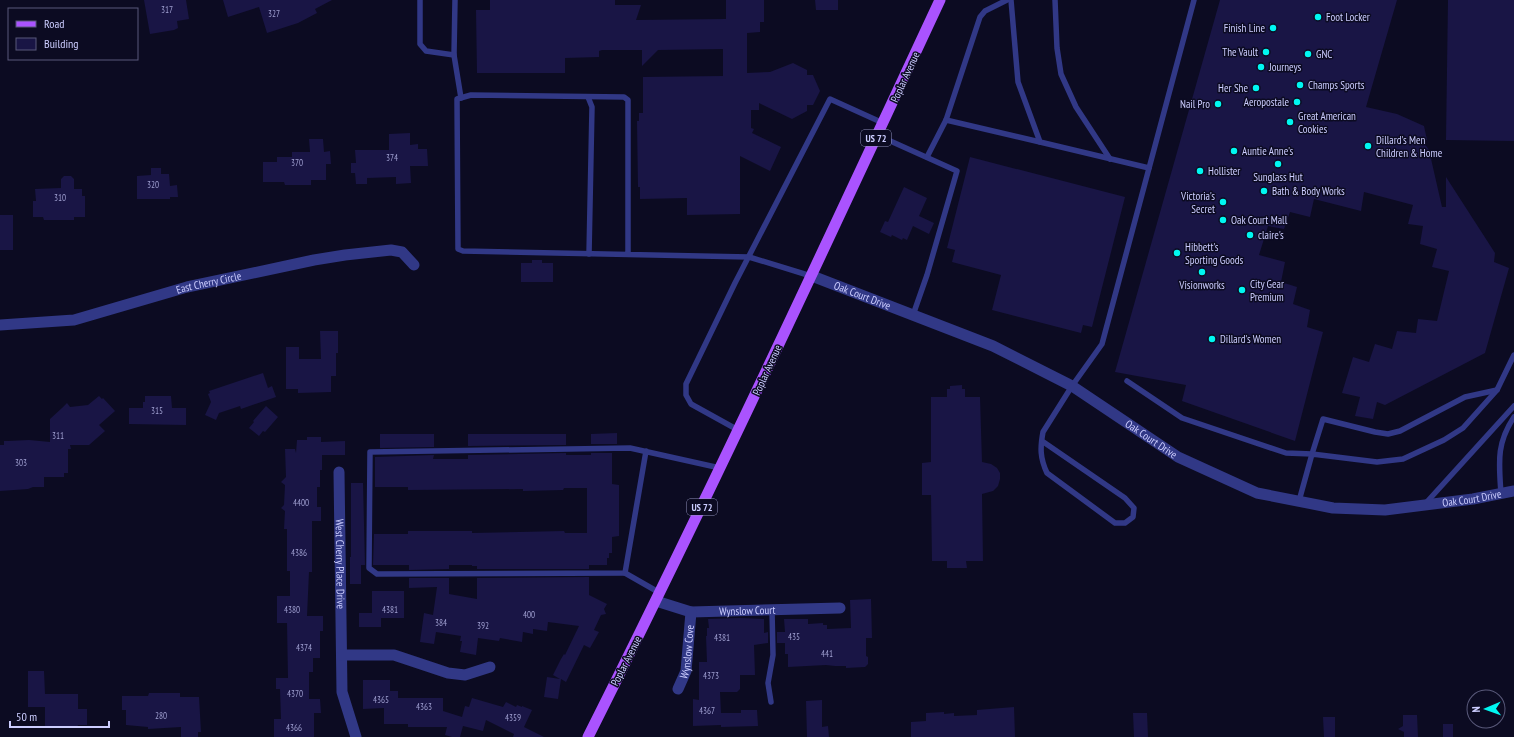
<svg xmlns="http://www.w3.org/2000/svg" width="1514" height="737" font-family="'PT Sans Narrow',sans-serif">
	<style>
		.building { fill: #191545 }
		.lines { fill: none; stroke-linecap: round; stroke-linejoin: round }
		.service { stroke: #313886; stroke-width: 5.5 }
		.minor { stroke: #313886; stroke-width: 11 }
		.tertiary { stroke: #313886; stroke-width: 11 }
		.primary { stroke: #aa53ff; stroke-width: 11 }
		.poi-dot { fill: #00f7f2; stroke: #0c0b22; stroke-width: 1.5 }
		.labels { text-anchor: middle; stroke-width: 3; stroke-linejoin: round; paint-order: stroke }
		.number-label { font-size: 9px; fill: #9f9fd0 }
		.shield { fill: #0c0b22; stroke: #9293bd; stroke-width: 1 }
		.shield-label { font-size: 10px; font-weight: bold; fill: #cccdff }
		.poi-label { font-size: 11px; fill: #cccdff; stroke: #0c0b22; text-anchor: start }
		.street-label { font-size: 11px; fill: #cccdff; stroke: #0c0b22 }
	</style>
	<rect width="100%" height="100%" fill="#0c0b22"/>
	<g class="building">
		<path d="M144 0H186L189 19 177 21 178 28 174 30 150 34Z"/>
		<path d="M223 0H332L315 9 317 13 298 23 267 33 259 7 228 17Z"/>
		<path d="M490 0H615V5H641L636 20 726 19V0H764V22H760V32L747 33V73L770 72 793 63 807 70V75H813L820 91 813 105H807V111L792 119 759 103V110H751V128L754 129 752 133 781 147 770 171 740 156V214L687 215V198L640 199V187H638L637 121H639V113H643V77L723 76V49L658 50 642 66V50H602L599 51V57L565 58V73H477L476 10H490Z"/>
		<path d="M815 0H838V10H816Z"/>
		<path d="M1220 0H1397L1366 107 1397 114 1424 126 1427 140H1422L1429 150 1442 207H1446V177L1495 253 1494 262 1509 268 1485 353 1385 405 1377 402 1373 419 1355 416 1360 397 1342 393 1353 357 1369 362 1375 344 1392 349 1397 331 1416 333 1418 319 1437 321 1449 271 1432 267 1437 249 1420 244 1423 226 1408 224 1413 205 1364 192 1361 211 1314 199 1310 217 1290 212 1284 229 1268 226 1259 255 1285 262 1281 282 1297 287 1293 304 1310 310 1307 327 1323 332 1295 441 1182 401 1186 385 1115 372Z"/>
		<path d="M1448 0H1514V141L1446 140Z"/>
		<path d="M410 133V145L418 144V149H427L428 166H410L411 183 396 184V177L367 178V184H356L355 173H351V163H356L355 150H389V134Z"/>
		<path d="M309 139H323L324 152 330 151 331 164H326V180H311V185H285L284 182H263V162H277V157H292V152H310Z"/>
		<path d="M970 157 1125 197 1092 327 1083 325 1081 333 992 310 1001 275 952 262 955 250 947 248Z"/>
		<path d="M151 168H161V174H169L170 186 177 185 178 197H170V199H137V176L151 175Z"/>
		<path d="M64 176H71L74 179V189H82V196H85V217H74V220H44L43 217H33V201H36L35 189 61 188V179Z"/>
		<path d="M904 187 927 198 919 216 934 223 929 234 913 226 907 240 903 238 902 240 892 235 891 237 880 232 885 221 888 222Z"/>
		<rect x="0" y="215" width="13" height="35"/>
		<path d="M532 260H542V263H553V282H521V263H532Z"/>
		<path d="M320 331H338V353H336V376H331V392L298 393V389H286V347H299V359H321Z"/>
		<path d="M263 373 268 388 272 386 276 397 241 409 240 406 219 413 216 420 205 415 211 402 208 394 210 393 209 391Z"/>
		<path d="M962 385V389H965V397H980L982 462 991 464 997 468 1000 473V479L998 486 993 491 982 494 983 561H966L967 568H947V561H932L931 495H922V463L931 462V397H947V389H950V386Z"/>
		<path d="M99 396 102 399 103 398 115 411 99 425 105 431 89 445H70L71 449H68V473H64V477H44V487H33L28 489 0 491V445H4V441H8L29 440 50 442V419L62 408 67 403 70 407 88 405Z"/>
		<path d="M145 396H171L172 408H186V425L129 424V408H143V402H145Z"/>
		<path d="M266 406 278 417 265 432 263 431 259 436 249 428 254 422 253 421Z"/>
		<path d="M617 433V444H591V434Z"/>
		<path d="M380 434H434V447L380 448Z"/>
		<path d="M468 434H566V445L468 446Z"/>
		<path d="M307 437H321V442L345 441V455H322V470H320V487H317V507H321V521H312V572H309L307 616H323V631H320V658H313V672H309V699H320L321 713H314V737H274V719H281L280 689H276V678H288L287 623H277V596H290V571H287V529H284L285 511 281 508 284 505 285 485 281 482 286 477 285 449H295L296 453 297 440H307Z"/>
		<path d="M566 453V455H591V453H612V484L619 485V536L612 537V553H609V558H607V565H589V569H477V566H472V565H449V569L409 570V565H373L374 534H408V531H472V533L564 531 565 533H587V488H564L563 490 523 491V489L408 490V487H375V457L434 455 433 459H468V455Z"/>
		<path d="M351 483H363L365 565H361V584H350V557H351Z"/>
		<path d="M589 577V595L607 604 604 609 606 614 601 615 594 630 599 632 590 648 584 645 566 682 561 679 558 699 544 697 547 677 560 679 553 675 561 659 564 654 565 655 579 626 548 622 547 631 533 629V634L523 632 522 642 500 638 499 641 478 638 476 655 460 652 462 641H460L461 636 436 632 434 644 420 642 424 613 433 615 437 587 409 588V578H449V594L477 599V578Z"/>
		<path d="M372 591H404V618H381V627H359V613H372Z"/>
		<path d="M871 599 872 638H866V656L868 657V664L865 667 846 668V666H835L826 665 788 667V654H785V643H777V632H785L784 619H808V624L823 623V625H827V629L851 628 850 600Z"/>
		<path d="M740 618 764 619V633L768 632V643L754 645 755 675H740V689L737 692H720L721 713H741V710H757L758 726 721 727V725L693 726V699L699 700V662H707L706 636H707V628H709L708 619Z"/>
		<path d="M28 671H44L45 694H78V709H87V725H78L77 728H45V707H28Z"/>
		<path d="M363 680H390V691H398V698H443V711L462 717 465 706 469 707 472 698 503 707 506 702 516 707 517 705 522 707V706L532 710 524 727 544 737H513L514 734 486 720 483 731 463 726 460 737H452L445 735 447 727H408V724H384V708L363 709Z"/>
		<path d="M149 693H180V697H199L201 732H198V737H181V727L148 729V727L126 725V710H122V696H148Z"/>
		<path d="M822 700V727L828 726 829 737H807L806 701Z"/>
		<path d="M1014 707 1015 737H911V722L926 721V713L944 712V714L954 713V716L977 715V710Z"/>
		<path d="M1133 713H1147L1148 737H1134Z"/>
		<path d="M1403 715H1417L1418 737H1404V732L1398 729 1403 726Z"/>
		<path d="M1323 717H1335V737H1324Z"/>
		<rect x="1443" y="724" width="10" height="13"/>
	</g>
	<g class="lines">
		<g class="service">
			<path d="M420 0V44L426 51 454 55"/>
			<path d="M455 0 454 55 461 98"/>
			<path d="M1011 0 1018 82 1040 142 1149 168"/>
			<path d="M1055 0 1057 48 1061 74 1076 107 1110 159"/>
			<path d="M588 97 592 107 589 254"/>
			<path d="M946 120 1040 142"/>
			<path d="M877 135 957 171 927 275 913 315"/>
			<path d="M927 157 946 120 980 17 985 11 1007 0"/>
			<path d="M628 254V100L624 97 471 95 457 99 458 249 463 251 749 257 811 276"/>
			<path d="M1127 381 1182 418 1286 453 1312 454 1323 419 1375 432 1388 434 1400 431 1465 397 1497 390"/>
			<path d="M738 430 691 404 686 395V384L735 283 830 99 883 123"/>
			<path d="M1042 441 1125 498 1134 508 1133 517 1125 523H1115L1047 473C1040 458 1040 448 1043 432L1072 386 1102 344 1194 0"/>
			<path d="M646 451 625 573 377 574 369 568 370 452 630 448 720 468"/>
			<path d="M1501 494C1499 463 1496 444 1514 417"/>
			<path d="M1299 501 1312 454 1377 462 1403 459 1444 440 1463 428 1497 390 1514 355"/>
			<path d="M1425 504 1514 406"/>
			<path d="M625 573 660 593"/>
			<path d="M771 702 768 683 773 655 772 610"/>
		</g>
		<g class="minor">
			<path id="s1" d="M0 325 74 320 187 287 314 260 345 255 391 250 402 252 414 265"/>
			<path id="s2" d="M339 472 342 692 356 737"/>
			<path id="s3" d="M656 601 691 612 840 608"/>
			<path d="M342 655H394L448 673 465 675 490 667"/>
			<path id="s4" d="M678 689 686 671 691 612"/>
		</g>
		<path class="tertiary" id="s5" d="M812 276 993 346 1072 386 1178 457 1257 493 1333 508 1385 510 1473 499 1514 491"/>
		<path class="primary" d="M588 737C710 494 825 247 940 0"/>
	</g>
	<g class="poi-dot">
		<circle cx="1318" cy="17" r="4"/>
		<circle cx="1273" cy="28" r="4"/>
		<circle cx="1266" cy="52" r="4"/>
		<circle cx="1308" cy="54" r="4"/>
		<circle cx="1261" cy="67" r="4"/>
		<circle cx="1300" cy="85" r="4"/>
		<circle cx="1256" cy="88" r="4"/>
		<circle cx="1297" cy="102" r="4"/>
		<circle cx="1218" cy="104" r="4"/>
		<circle cx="1290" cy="122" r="4"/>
		<circle cx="1368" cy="146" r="4"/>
		<circle cx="1234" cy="151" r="4"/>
		<circle cx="1278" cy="164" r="4"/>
		<circle cx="1200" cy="171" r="4"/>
		<circle cx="1264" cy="191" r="4"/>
		<circle cx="1223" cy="202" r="4"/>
		<circle cx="1223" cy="220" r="4"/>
		<circle cx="1250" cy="235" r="4"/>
		<circle cx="1177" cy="253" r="4"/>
		<circle cx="1202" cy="272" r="4"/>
		<circle cx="1242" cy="290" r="4"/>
		<circle cx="1212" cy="339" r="4"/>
	</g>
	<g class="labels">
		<g class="number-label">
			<text x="167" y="13">317</text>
			<text x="274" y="17">327</text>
			<text x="392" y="161">374</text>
			<text x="297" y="166">370</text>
			<text x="153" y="188">320</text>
			<text x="60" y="201">310</text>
			<text x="157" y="414">315</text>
			<text x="58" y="439">311</text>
			<text x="21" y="466">303</text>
			<text x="301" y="506">4400</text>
			<text x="299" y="556">4386</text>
			<text x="292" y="613">4380</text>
			<text x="390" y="613">4381</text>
			<text x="529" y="618">400</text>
			<text x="441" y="626">384</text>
			<text x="483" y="629">392</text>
			<text x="794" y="640">435</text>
			<text x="722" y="641">4381</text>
			<text x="304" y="651">4374</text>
			<text x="827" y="657">441</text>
			<text x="711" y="679">4373</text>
			<text x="295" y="697">4370</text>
			<text x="381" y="703">4365</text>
			<text x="424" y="710">4363</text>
			<text x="707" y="714">4367</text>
			<text x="161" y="719">280</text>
			<text x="513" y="721">4359</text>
			<text x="294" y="731">4366</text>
		</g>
		<g class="shield">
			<rect x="861" y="130" width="30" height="16" rx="3"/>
			<rect x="687" y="499" width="30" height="16" rx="3"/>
		</g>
		<g class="shield-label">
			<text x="876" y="142">US 72</text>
			<text x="702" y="511">US 72</text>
		</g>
		<g class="poi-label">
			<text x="1326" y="21">Foot Locker</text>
			<text x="1265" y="32" text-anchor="end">Finish Line</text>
			<text x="1258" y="56" text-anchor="end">The Vault</text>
			<text x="1316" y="58">GNC</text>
			<text x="1269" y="71">Journeys</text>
			<text x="1308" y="89">Champs Sports</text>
			<text x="1248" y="92" text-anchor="end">Her She</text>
			<text x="1289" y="106" text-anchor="end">Aeropostale</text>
			<text x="1210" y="108" text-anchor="end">Nail Pro</text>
			<text x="1298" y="120">Great American<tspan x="1298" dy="13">Cookies</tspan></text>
			<text x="1376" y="144">Dillard's Men<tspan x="1376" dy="13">Children &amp; Home</tspan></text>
			<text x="1242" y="155">Auntie Anne's</text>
			<text x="1208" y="175">Hollister</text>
			<text x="1278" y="181" text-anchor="middle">Sunglass Hut</text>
			<text x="1272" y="195">Bath &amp; Body Works</text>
			<text x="1215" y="200" text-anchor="end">Victoria's<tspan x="1215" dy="13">Secret</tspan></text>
			<text x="1231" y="224">Oak Court Mall</text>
			<text x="1258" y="239">claire's</text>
			<text x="1185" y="251">Hibbett's<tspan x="1185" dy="13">Sporting Goods</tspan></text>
			<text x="1250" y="288">City Gear<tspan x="1250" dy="13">Premium</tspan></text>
			<text x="1202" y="289" text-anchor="middle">Visionworks</text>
			<text x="1220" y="343">Dillard's Women</text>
		</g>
		<g class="street-label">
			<text transform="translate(905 77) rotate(-65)" y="4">Poplar Avenue</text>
			<text dy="4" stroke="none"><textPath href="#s1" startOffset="214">East Cherry Circle</textPath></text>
			<text dy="4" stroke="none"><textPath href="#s5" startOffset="54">Oak Court Drive</textPath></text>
			<text transform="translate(767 370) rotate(-65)" y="4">Poplar Avenue</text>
			<text dy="4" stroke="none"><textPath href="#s5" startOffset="378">Oak Court Drive</textPath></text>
			<text dy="4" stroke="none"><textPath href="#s5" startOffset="714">Oak Court Drive</textPath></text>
			<text dy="4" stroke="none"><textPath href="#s2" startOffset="92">West Cherry Place Drive</textPath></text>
			<text dy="4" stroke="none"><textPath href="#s3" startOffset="93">Wynslow Court</textPath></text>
			<text dy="4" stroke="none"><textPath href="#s4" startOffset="39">Wynslow Cove</textPath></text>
			<text transform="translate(626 661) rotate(-63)" y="4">Poplar Avenue</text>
		</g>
	</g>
	<rect x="8" y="8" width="130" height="52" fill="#0c0b22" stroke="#59597a"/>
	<rect x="16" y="21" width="20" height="6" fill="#aa53ff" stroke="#59597a"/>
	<text x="44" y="28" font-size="12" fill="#cccdff">Road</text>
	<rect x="16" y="38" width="20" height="12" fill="#191545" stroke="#59597a"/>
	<text x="44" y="48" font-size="12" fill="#cccdff">Building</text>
	<g transform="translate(1486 709) rotate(268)"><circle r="19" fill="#0c0b22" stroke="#59597a"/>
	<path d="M0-3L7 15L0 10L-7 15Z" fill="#00f7f2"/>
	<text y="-6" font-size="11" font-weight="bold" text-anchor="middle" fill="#cccdff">N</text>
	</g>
	<path d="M10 721v6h99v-6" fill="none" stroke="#cccdff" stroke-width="2"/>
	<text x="16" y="721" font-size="12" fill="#cccdff" stroke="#0c0b22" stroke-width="3" paint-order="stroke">50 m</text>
</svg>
